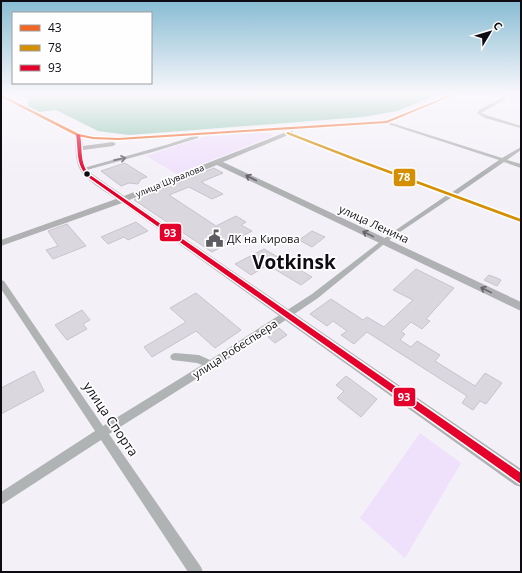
<svg xmlns="http://www.w3.org/2000/svg" width="522" height="573" font-family="'Open Sans',sans-serif">
	<style>
		.green { fill: #efe1fb }
		.water { fill: #96c8b4 }
		.building { fill: #dbd7df; stroke: #c8c3cc }
		.lines { fill: none; stroke-linecap: round; stroke-linejoin: round }
		.street { fill: #b0b3b3; fill-rule: evenodd }
		.secondary { fill: #b0b1b3; fill-rule: evenodd }
		.bus-1-casing { stroke: #fefefe; stroke-width: 3 }
		.bus-2-casing { stroke: #fefefe; stroke-width: 3 }
		.bus-3-casing { stroke: #fefefe; stroke-width: 3 }
		.bus-1 { fill: #f26522; fill-rule: evenodd }
		.bus-2 { fill: #d48f03; fill-rule: evenodd }
		.bus-3 { fill: #e4002b; fill-rule: evenodd }
		.oneway { stroke: #68676b }
		.oneway2 { stroke: #68666b }
		.bus-dot { fill: #0f0b13; stroke: #fefefe; stroke-width: 1.5 }
		.labels { text-anchor: middle; stroke-width: 3.5; stroke-linejoin: round; paint-order: stroke }
		.far-street-label { font-size: 9px; fill: #0f0b13; stroke: #fefefe }
		.street-label { font-size: 11px; fill: #0f0b13; stroke: #fefefe }
		.poi-label { font-size: 11px; fill: #0f0b13; stroke: #fefefe; text-anchor: start }
		.near-street-label { font-size: 13px; fill: #0f0b13; stroke: #fefefe }
		.town-label { font-size: 19px; font-weight: bold; fill: #0f0b13; stroke: #fefefe }
		.line-badge { stroke: #fefefe; stroke-width: 1.5 }
		.badge-label { font-size: 11px; text-anchor: middle; font-weight: bold; fill: #fff }
	</style>
	<rect width="100%" height="100%" fill="#f4f0f8"/>
	<g class="green">
		<path d="M261 132 272 134V136L177 174 146 156 203 137Z"/>
		<path d="M420 433 461 463 405 558 360 518Z"/>
	</g>
	<path class="water" d="M19 94H439L397 111 363 117 129 135 98 131 56 110 39 112 27 106 29 105 27 101 31 100Z"/>
	<g class="building">
		<path d="M125 163 139 172 147 177 141 179 138 184 129 183 121 186 101 171Z"/>
		<path d="M214 168 223 173 201 182 223 194 212 199 189 187 169 195 216 226 236 216 246 222 241 225 252 231 212 252 134 200Z"/>
		<path d="M136 222 148 231 128 240 124 237 108 244 101 237Z"/>
		<path d="M67 224 86 246 53 259 46 250 58 246 48 231Z"/>
		<path d="M312 231 325 237 312 247 299 240Z"/>
		<path d="M264 249 312 277 301 285 268 265 251 275 235 264Z"/>
		<path d="M416 269 454 288 426 319 430 321 422 329 411 322 401 332 405 334 400 340 411 347 417 341 440 355 435 361 475 386 485 373 502 383 486 404 480 401 473 410 462 403 467 396 367 332 354 344 341 335 347 331 333 321 327 326 310 314 331 299 363 320 367 317 384 327 413 300 393 290Z"/>
		<path d="M489 275 497 278 501 280 497 286 484 280Z"/>
		<path d="M196 293 241 330 215 348 196 331 152 357 144 347 186 322 170 308Z"/>
		<path d="M82 310 90 320 83 324 87 329 67 340 55 325Z"/>
		<path d="M279 328 287 335 275 343 268 337Z"/>
		<path d="M34 371 44 391 1 414V388Z"/>
		<path d="M346 376 377 399 361 417 337 398 344 391 336 385Z"/>
	</g>
	<g class="lines">
		<g class="street">
			<path d="M503 94 521 96V98L507 95 504 100 481 113 489 116 521 126V128L485 118 477 113 479 110 502 98Z"/>
			<path d="M385 121 502 158 521 147V150L507 160 521 164V168L504 162 456 195 521 219V223L452 197 394 236 318 298 231 357 109 434 201 567 203 572H188L101 440 1 505V492L95 431 1 289V280L4 281 103 426 202 365 197 363 172 360 170 357 172 354 175 353 199 355 210 360 312 294 390 234 447 195 286 134V132H290L451 193 499 160 385 123Z"/>
			<path d="M195 134 199 135 198 138 156 151 83 171 80 169 166 145 194 136Z"/>
		</g>
		<path class="secondary" d="M1 94 80 133 93 136 118 137 386 120 451 94H458L387 124 118 141 93 140 82 138 83 146 113 142 116 144 113 146 83 150C83 160 85 167 92 174L124 196 289 131H293V133L223 162 521 302V311L217 165 129 200 521 469V487L515 485 122 203 1 246V240L116 199C103 189 80 179 77 161 75 152 76 144 75 136L1 98Z"/>
		<defs>
			<path id="bus-1" d="M453 94H456L387 123 118 140 93 139 77 136 1 97V95H2L79 134 93 137 118 138 386 121Z"/>
			<path id="bus-2" d="M288 132 358 159 521 219V222L356 161 287 134 286 133Z"/>
			<path id="bus-3" d="M78 134 80 135C83 150 79 163 90 175L521 473V484L518 482 88 177C75 163 79 152 76 135Z"/>
		</defs>
		<use href="#bus-1" class="bus-1-casing"/>
		<use href="#bus-2" class="bus-2-casing"/>
		<use href="#bus-3" class="bus-3-casing"/>
		<use href="#bus-1" class="bus-1"/>
		<use href="#bus-2" class="bus-2"/>
		<use href="#bus-3" class="bus-3"/>
	</g>
	<defs><path id="oneway-shaft" d="M-6 0H5M1.5-3L5.5 0L1.5 3" fill="none" stroke-width="1.6" stroke-linecap="round" stroke-linejoin="round"/></defs>
	<use class="oneway" href="#oneway-shaft" transform="translate(120 159) rotate(-11)"/>
	<g class="oneway2">
		<use href="#oneway-shaft" transform="translate(251 178) rotate(-154)"/>
		<use href="#oneway-shaft" transform="translate(368 234) rotate(-154)"/>
		<use href="#oneway-shaft" transform="translate(486 290) rotate(-154)"/>
	</g>
	<linearGradient id="sky" x2="0" y2="1"><stop stop-color="#87bcd3"/><stop offset="0.54" stop-color="#faf8fc"/><stop offset="1" stop-color="#faf8fc" stop-opacity="0"/></linearGradient>
	<rect width="522" height="174" fill="url(#sky)"/>
	<defs>
		<symbol id="civic-bare" viewBox="-9 -9 18 18"><path d="M-.6-6.5H3V-4.5H.6V-3L4-1V1h2V6H-6V1h2V-1L-.6-3ZM-1.2 2.5V6h2.4V2.5Z" fill="#5f5b63" stroke="#fefefe" stroke-width="2.5" paint-order="stroke"/></symbol>
	</defs>
	<g fill-rule="evenodd">
		<use href="#civic-bare" x="202" y="226" width="25" height="25"/>
	</g>
	<circle class="bus-dot" cx="87" cy="174" r="3.5"/>
	<g class="labels">
		<g class="far-street-label">
			<text transform="translate(170 181) rotate(-22)" y="3">улица Шувалова</text>
		</g>
		<g class="street-label">
			<text transform="translate(374 224) rotate(25)" y="4">улица Ленина</text>
			<text transform="translate(235 349) rotate(-33)" y="4">улица Робеспьера</text>
		</g>
		<g class="poi-label">
			<text x="227" y="243">ДК на Кирова</text>
		</g>
		<g class="near-street-label">
			<text transform="translate(111 419) rotate(56)" y="5">улица Спорта</text>
		</g>
		<g class="town-label">
			<text x="294" y="269">Votkinsk</text>
		</g>
	</g>
	<g class="line-badge">
		<rect x="393" y="168" width="23" height="19" rx="4" fill="#d48f03"/>
		<rect x="159" y="223" width="23" height="19" rx="4" fill="#e4002b"/>
		<rect x="393" y="387" width="23" height="20" rx="4" fill="#e4002b"/>
	</g>
	<g class="badge-label">
		<text x="404" y="181">78</text>
		<text x="170" y="237">93</text>
		<text x="404" y="401">93</text>
	</g>
	<rect width="522" height="573" fill="none" stroke="#0f0b13" stroke-width="4"/>
	<rect x="12" y="12" width="140" height="72" fill="#fefefe" stroke="#9e9da0"/>
	<rect x="20" y="25" width="20" height="6" fill="#f26522" stroke="#9e9da0"/>
	<text x="48" y="32" font-size="12" fill="#0f0b13">43</text>
	<rect x="20" y="45" width="20" height="6" fill="#d48f03" stroke="#9e9da0"/>
	<text x="48" y="52" font-size="12" fill="#0f0b13">78</text>
	<rect x="20" y="65" width="20" height="6" fill="#e4002b" stroke="#9e9da0"/>
	<text x="48" y="72" font-size="12" fill="#0f0b13">93</text>
	<g transform="translate(490 32) rotate(52)" stroke="#fefefe" stroke-width="3" paint-order="stroke">
	<path d="M0-3L7 15L0 10L-7 15Z" fill="#0f0b13"/>
	<text y="-6" font-size="11" font-weight="bold" text-anchor="middle" fill="#0f0b13">С</text>
	</g>
</svg>
